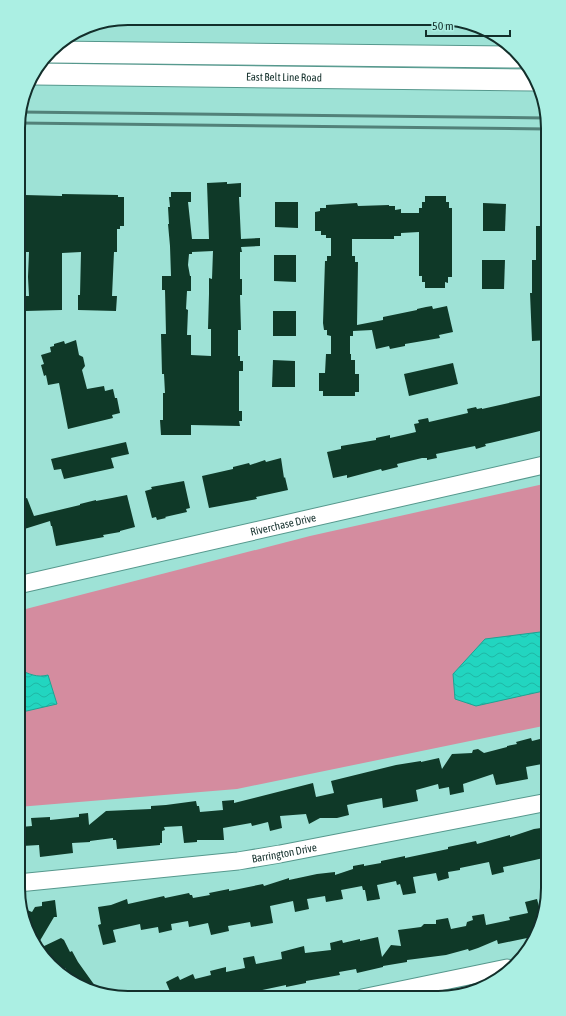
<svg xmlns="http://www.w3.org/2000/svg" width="566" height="1016" font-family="'Asap Condensed',sans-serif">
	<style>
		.green { fill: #d48c9f }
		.water { fill: url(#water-waves); stroke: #1ea393 }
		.building { fill: #0f3928; fill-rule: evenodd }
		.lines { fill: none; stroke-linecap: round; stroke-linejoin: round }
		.minor-casing { stroke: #56988d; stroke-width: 19 }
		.major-casing { stroke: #56988d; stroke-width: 23 }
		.minor { stroke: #fff; stroke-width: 17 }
		.major { stroke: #fff; stroke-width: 21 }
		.rail { stroke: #528179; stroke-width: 3 }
		.labels { text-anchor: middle; stroke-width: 4; stroke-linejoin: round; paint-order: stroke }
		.street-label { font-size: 11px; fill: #132f2b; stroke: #abefe3 }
		.rim { fill: none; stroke: #132f2b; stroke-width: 2 }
	</style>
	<defs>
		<pattern id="water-waves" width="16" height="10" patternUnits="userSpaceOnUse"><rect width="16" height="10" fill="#22d5c0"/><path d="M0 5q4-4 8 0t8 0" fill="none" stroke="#1eb7a5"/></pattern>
	</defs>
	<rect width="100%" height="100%" fill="#9ee2d6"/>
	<path class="green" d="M548 483V725L237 789 18 807V611L310 536Z"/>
	<g class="water">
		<path d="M548 631V690L476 706 455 699 453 674 485 639Z"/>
		<path d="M18 669C29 674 37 678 48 675L57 704 18 713Z"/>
	</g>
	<g class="building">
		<path d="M227 182V184L241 183V197H239L241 239 260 238V246L241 247 242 252H240V279H242V295H240L241 330H238V356H240V361H243V371H239V411H242V421H239L240 426 191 425V435H161L160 420H163V393H165L164 374H162L161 334H166L165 290H162V276H171L170 246 168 224H169L168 207H170L169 197H171V192H191V202H188L192 239H209L207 183ZM213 251 212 279 209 278V294L208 329H211V356L191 355V335H187L188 310 186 309 187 291H191V276H190L188 265 189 254H192V252Z"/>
		<path d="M62 194 118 195V197H124V226H120V229H117V252H114L112 296H117L116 311 78 310V295H80L81 252 62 253V310L25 311 24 296H29L28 277 29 252H25V222H23V211H25V195L62 196Z"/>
		<path d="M425 196H446V202H449V208H452V277H448V283L445 282V288H425V282H422V276H419V232L401 233V236H394V239H352V256H355V262H358L357 325 383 320V317L417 310V309L426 307 432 306 433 309 447 306 453 332 439 335 440 338 405 344V346L390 349 389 346 376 349 372 330 353 331V336H350V354H351V360H355V374H359V392H355V396H323V391H319V373H325L326 354H331V336L327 335V330H324L323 323 325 261H327V256H331V238H326V235H321V231H315V212L320 211V208H326V205L357 203 358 206 389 205V206H395V210L401 209V213H419V208H422V202H425Z"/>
		<path d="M275 202H298V228L275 227Z"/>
		<path d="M483 203 506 204 505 231H483Z"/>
		<path d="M536 226H548V340L532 341 530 293H532V260H536Z"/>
		<path d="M274 255H296V282L274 281Z"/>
		<path d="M482 260H505L504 289H482Z"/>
		<rect x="273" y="311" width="23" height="25"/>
		<path d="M76 340 79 355 83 357 85 366 82 370 87 389 104 386 105 391 113 389 115 398H117L120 413 112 415 113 418 68 429 59 383 48 385 46 375 44 376 41 365 44 364 41 355 51 352 50 347 54 346V344L64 341 65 344Z"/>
		<path d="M273 360 295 361V387H272Z"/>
		<path d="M453 363 458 384 409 396 404 374Z"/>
		<path d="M548 394V429L490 443 485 444 486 446 476 449 475 446 436 454 437 458 427 460V458H422L397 464 398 467 382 471 381 469 347 478V475L333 478 327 452 341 449V446L376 440V438L390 435V438L416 432 414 424 419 423 418 420 428 418 429 422 468 413 467 409 476 407 477 409 482 408V409Z"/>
		<path d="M126 442 129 454 111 458 114 468 64 479 61 469 54 470 51 459Z"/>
		<path d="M281 458 284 478 285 477 288 490 256 497 257 499 209 508 202 476 233 469V467L249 463 250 465 265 460 266 462Z"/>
		<path d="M184 481 190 508 186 509 187 512 165 517 166 518 157 520 156 517 152 518 145 491 152 489 151 487Z"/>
		<path d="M127 495 135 527 120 531V532L103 535 104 537 56 546 52 526H51L50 521 18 531V501L27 498 34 516 80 505V504L96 500V501L112 498Z"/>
		<path d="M531 738 532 741 540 739 544 758 543 759 544 761 541 762 542 764 526 767 528 779 496 785 493 774 463 784 464 792 450 795 449 787 439 789 438 784 416 790 418 801 383 808 382 798 356 803 347 805 349 815 337 818H320L309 824 306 814 280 816 282 828 270 831 268 822 252 826 251 823 223 828 224 840H197V842L184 843 182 826 164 827 165 830 162 831V843H160V845L117 849 116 840H113V838L90 841V842L72 843 73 853 40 857 39 845 22 846V840H20V831H21V827L32 826 31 818 50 817V820L79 817V814L88 813 89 825 106 811 151 809V806L166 805 196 801 197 806H199L200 812 223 810 222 801 234 800V803L313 783 316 797 334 793 331 781 396 765 421 761V762L439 758 442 769 452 754 472 753 473 750 478 749 484 753 507 747V746L517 744 516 742Z"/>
		<path d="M548 827V857L503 867 504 872 492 875 489 862 460 868V870L448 872 449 878 438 881 436 873 413 877 416 893 403 895 400 884 397 885 396 881 377 885 380 899 367 901 365 890H363L362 886 341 890 343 899 326 902 325 896 307 899 309 909 295 912 293 901 270 906 273 923 251 927 250 922 228 926 229 931 211 935 208 923 189 927 188 921 171 924 172 930 159 933 158 927 141 930 140 924 113 930 116 942 103 945 98 925 101 924 98 907 111 905 127 899 128 904 164 896 165 898 189 893 190 895H192L193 898 210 895 209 893 229 889V891L263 884 264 886 289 878V880L317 874 335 872V875L353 869V866L364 864V866L381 863V861L405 856V858L448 849V847L476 841 477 844 510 835V837L534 829Z"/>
		<path d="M537 899 541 914 532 937 498 944 497 940 478 948 469 951 468 949 446 955 407 960V962L383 966V967L357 973 356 969 339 972 340 975 306 981V983L286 987V985L238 995 231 997H184L181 992 172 996 166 982 178 976 180 980 193 974 195 979 211 975 210 971 226 967V972L245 968 243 958 254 956 256 964 282 959 281 952 304 946 305 953 331 950 330 943 342 940 343 943 360 939V941L378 937 382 957 391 945 401 946 398 930 421 927 424 924H436V920L448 918 451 929 466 926 467 922 473 920 472 916 484 914 486 925 510 920 509 917 528 913 525 902Z"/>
		<path d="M55 900 57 917H54L38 944 24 923 22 914 27 910 32 912 35 907 42 906V902Z"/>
		<path d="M61 938 64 940 70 952 72 951 78 962 98 990 73 978 65 968 58 972 56 971 40 948Z"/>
	</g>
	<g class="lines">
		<defs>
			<g id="minor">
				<path id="s1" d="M18 585 548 464"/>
				<path id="s2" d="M18 883 238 861 280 854 548 802"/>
				<path d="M362 998 507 968"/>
			</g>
			<g id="major">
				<path d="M51 52 518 57"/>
				<path id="s3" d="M34 74 534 80"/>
			</g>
		</defs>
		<use href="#minor" class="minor-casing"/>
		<use href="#major" class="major-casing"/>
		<use href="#minor" class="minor"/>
		<use href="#major" class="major"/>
		<g class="rail">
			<path d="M20 112 546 118"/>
			<path d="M19 123 548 129"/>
		</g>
	</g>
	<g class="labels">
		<g class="street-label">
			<text dy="4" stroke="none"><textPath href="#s3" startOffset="250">East Belt Line Road</textPath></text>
			<text dy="4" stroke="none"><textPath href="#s1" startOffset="272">Riverchase Drive</textPath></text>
			<text dy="4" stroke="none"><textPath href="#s2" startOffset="268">Barrington Drive</textPath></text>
		</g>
	</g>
	<path d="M0 0H566V1016H0ZM128 25H438A103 103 0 0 1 541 128V888A103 103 0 0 1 438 991H128A103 103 0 0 1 25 888V128A103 103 0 0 1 128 25Z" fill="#abefe3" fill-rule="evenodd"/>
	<path class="rim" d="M128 25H438A103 103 0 0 1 541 128V888A103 103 0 0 1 438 991H128A103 103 0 0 1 25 888V128A103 103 0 0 1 128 25Z"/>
	<path d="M426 30v6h84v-6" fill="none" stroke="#132f2b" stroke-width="2"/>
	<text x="432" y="30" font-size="12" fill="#132f2b" stroke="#abefe3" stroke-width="3" paint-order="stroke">50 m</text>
</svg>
